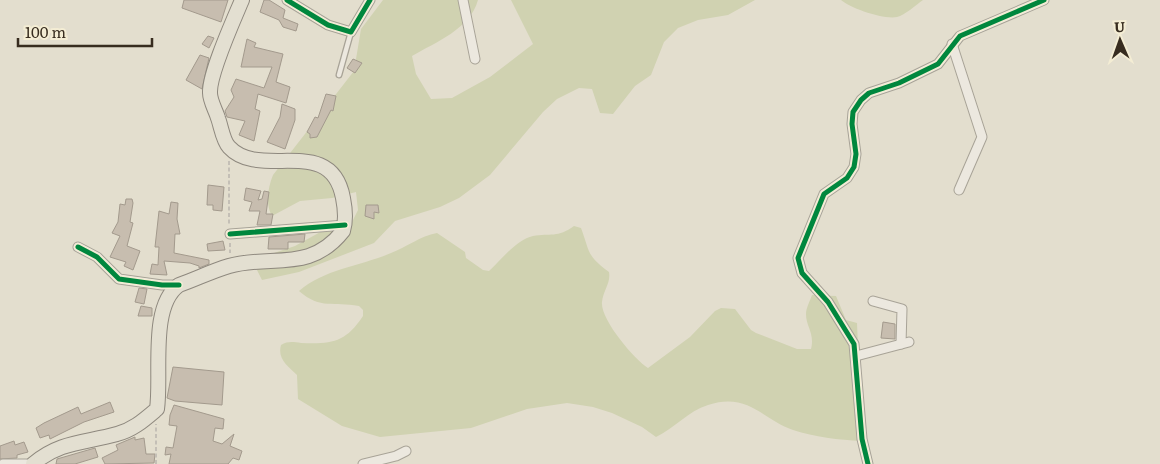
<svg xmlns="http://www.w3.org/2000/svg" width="1160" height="464" font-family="Literata,serif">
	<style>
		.green { fill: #d0d2b1 }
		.building { fill: #c7bdaf; stroke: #a39a8d }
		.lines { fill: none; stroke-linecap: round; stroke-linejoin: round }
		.service-casing { stroke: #a8a397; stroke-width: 7 }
		.minor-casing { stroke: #a8a397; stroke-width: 11 }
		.primary-casing { stroke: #8e887e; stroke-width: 16 }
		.path { stroke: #c4bfb6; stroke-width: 2; stroke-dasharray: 4 2.5; stroke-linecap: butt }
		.service { stroke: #ece8df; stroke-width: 4.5 }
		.minor { stroke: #ece8df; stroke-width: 9 }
		.primary { stroke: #e3dfd1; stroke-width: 14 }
		.cycleway-casing { stroke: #f4edd4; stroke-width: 8 }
		.cycleway { stroke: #00873e; stroke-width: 5 }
	</style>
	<rect width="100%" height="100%" fill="#e3dece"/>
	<g class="green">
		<path d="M383 0H478C470 29 436 42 412 56L416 74 431 99 452 98 490 77 533 44 511 0H755L728 15 698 20 678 28 664 42 651 75 635 86 613 114 600 113 592 89 579 88 557 99 543 112 490 175 459 198 440 207 395 221 374 243 299 272 262 280 256 268 262 257 295 246 324 230 352 222 358 210 356 192 332 198 300 201 272 216C265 204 268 187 273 175L354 71 361 29Z"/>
		<path d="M841 0H923C916 5 905 15 897 17 884 20 850 8 841 0Z"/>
		<path d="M574 226 581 228C590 252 586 255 609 272 611 283 603 291 602 302 600 319 634 359 648 368L690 337 715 311 721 308 735 309 751 330 756 333 797 349H811C815 333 806 327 806 314 806 308 810 301 812 295L836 296 846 320 857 323 862 441C838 440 815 437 793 430 762 419 748 392 708 405 688 411 675 428 656 437L642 427 612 413 593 407 567 403 527 409 471 428 380 437 342 426 298 399 297 375C288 366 277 359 281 345 288 341 293 342 301 343 332 344 345 343 363 316V310L359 306C333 301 321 310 299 291 324 269 361 266 391 253 407 247 420 236 437 233L465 252 466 258 483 270 489 271C501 260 516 240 533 236 550 233 558 238 574 226Z"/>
	</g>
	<g class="building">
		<path d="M184 0H228L221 22 182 8Z"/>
		<path d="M264 0H269L285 10 283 18 298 24 296 31 283 27 279 20 260 12Z"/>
		<path d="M208 36 214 38 209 48 202 44Z"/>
		<path d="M247 39 256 43 254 47 283 54 276 82 290 87 286 103 258 94 255 109 260 111 254 141 239 135 245 121 227 117 225 111 234 97 231 90 236 79 264 88 272 67H241Z"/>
		<path d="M200 55 209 58 202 89 186 80Z"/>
		<path d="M353 59 362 63 355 73 347 68Z"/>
		<path d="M326 94 336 96 333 111 331 110 317 137 310 138V134L307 132 315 117 318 118Z"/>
		<path d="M282 104 295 109V120L285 149 267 142 280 117Z"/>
		<path d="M208 185 224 187 222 211 213 210V205H207Z"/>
		<path d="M246 188 261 191 258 200 262 199 264 191 269 192 266 214H273L271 225H257L260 211H249L252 202 244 200Z"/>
		<path d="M126 199H132L133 203 130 222 133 223 127 246 140 251 133 270 124 266 126 262 110 257 120 236 112 233 118 222 120 204 125 205Z"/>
		<path d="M171 202 178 203 177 219 180 234H175L174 253 209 260V264L199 268V266L190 263 164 261 167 275 150 274 152 264 158 265 159 247H155L159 211 169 214Z"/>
		<path d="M366 205H378L379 213 374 212V219L365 216Z"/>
		<path d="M305 234 304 242H288V249H268L269 237Z"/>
		<path d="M223 241 225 250 208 251 207 244Z"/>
		<path d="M139 288 147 289 144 304 135 302Z"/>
		<path d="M141 306 152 308V316H138Z"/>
		<path d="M883 322 895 324V339L881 338Z"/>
		<path d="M173 367 224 372 222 405 175 401 167 398Z"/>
		<path d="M110 402 114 412 84 422 50 439 49 435 40 438 36 428 44 423 78 407 81 414Z"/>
		<path d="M174 405 224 419 223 429 215 428 213 441 222 444 234 434 230 446 242 451 239 460 233 458 228 464H169L171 454 165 455 166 447 173 448 177 426 169 425 170 415Z"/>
		<path d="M135 437V440L144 438 146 454H155L154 463 105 464 102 458 118 450 116 445Z"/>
		<path d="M14 441 15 445 24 442 28 452 17 455V458L0 459V446Z"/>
		<path d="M95 448 98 457 75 464H56L57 459Z"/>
	</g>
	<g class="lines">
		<defs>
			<path id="service" d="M339 75 351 32"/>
			<g id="minor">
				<path d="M287 0 328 25 351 32 370 0"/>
				<path d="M463 0 475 59"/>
				<path d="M952 44 982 137 959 190"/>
				<path d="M230 234 345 225"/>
				<path d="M78 247 97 257 119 279 162 285H179"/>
				<path d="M873 301 902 309 901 344"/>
				<path d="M856 356 909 342"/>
				<path d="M3 464H27"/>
				<path d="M363 464 396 456 406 451"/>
				<path d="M868 464 862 439 854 344 828 302 802 273 798 258 824 194 847 178 854 167 856 154 852 124 853 112 861 100 869 93 899 83 938 64 960 36 1044 0"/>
			</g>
			<path id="primary" d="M33 464C60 441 85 443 117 434 133 430 144 420 157 409 162 375 149 306 179 285 196 279 212 271 229 266 272 254 310 273 343 231 346 221 345 208 343 198 331 133 260 181 229 147 223 141 221 126 218 118 216 111 210 101 210 93 209 74 234 19 242 0"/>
		</defs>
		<use href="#service" class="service-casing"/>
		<use href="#minor" class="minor-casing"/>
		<use href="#primary" class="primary-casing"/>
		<g class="path">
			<path d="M229 161V226"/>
			<path d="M230 243V253"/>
			<path d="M156 464V424"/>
		</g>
		<use href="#service" class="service"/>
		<use href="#minor" class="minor"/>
		<use href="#primary" class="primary"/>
		<defs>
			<g id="cycleway">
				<path d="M287 0 328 25 351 32 370 0"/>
				<path d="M230 234 345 225"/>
				<path d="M78 247 97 257 119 279 162 285H179"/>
				<path d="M868 464 862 439 854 344 828 302 802 273 798 258 824 194 847 178 854 167 856 154 852 124 853 112 861 100 869 93 899 83 938 64 960 36 1044 0"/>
			</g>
		</defs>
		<use href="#cycleway" class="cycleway-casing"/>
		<use href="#cycleway" class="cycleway"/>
	</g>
	<g transform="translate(1120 40) rotate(358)" stroke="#f4edd4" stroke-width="4" paint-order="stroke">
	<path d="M0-4L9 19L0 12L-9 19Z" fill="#372c1f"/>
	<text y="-8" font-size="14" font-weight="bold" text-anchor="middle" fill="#372c1f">U</text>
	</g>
	<path d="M18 38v8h134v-8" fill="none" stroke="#372c1f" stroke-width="2.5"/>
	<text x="25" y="38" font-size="15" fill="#372c1f" stroke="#f4edd4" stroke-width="4" paint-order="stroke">100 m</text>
</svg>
